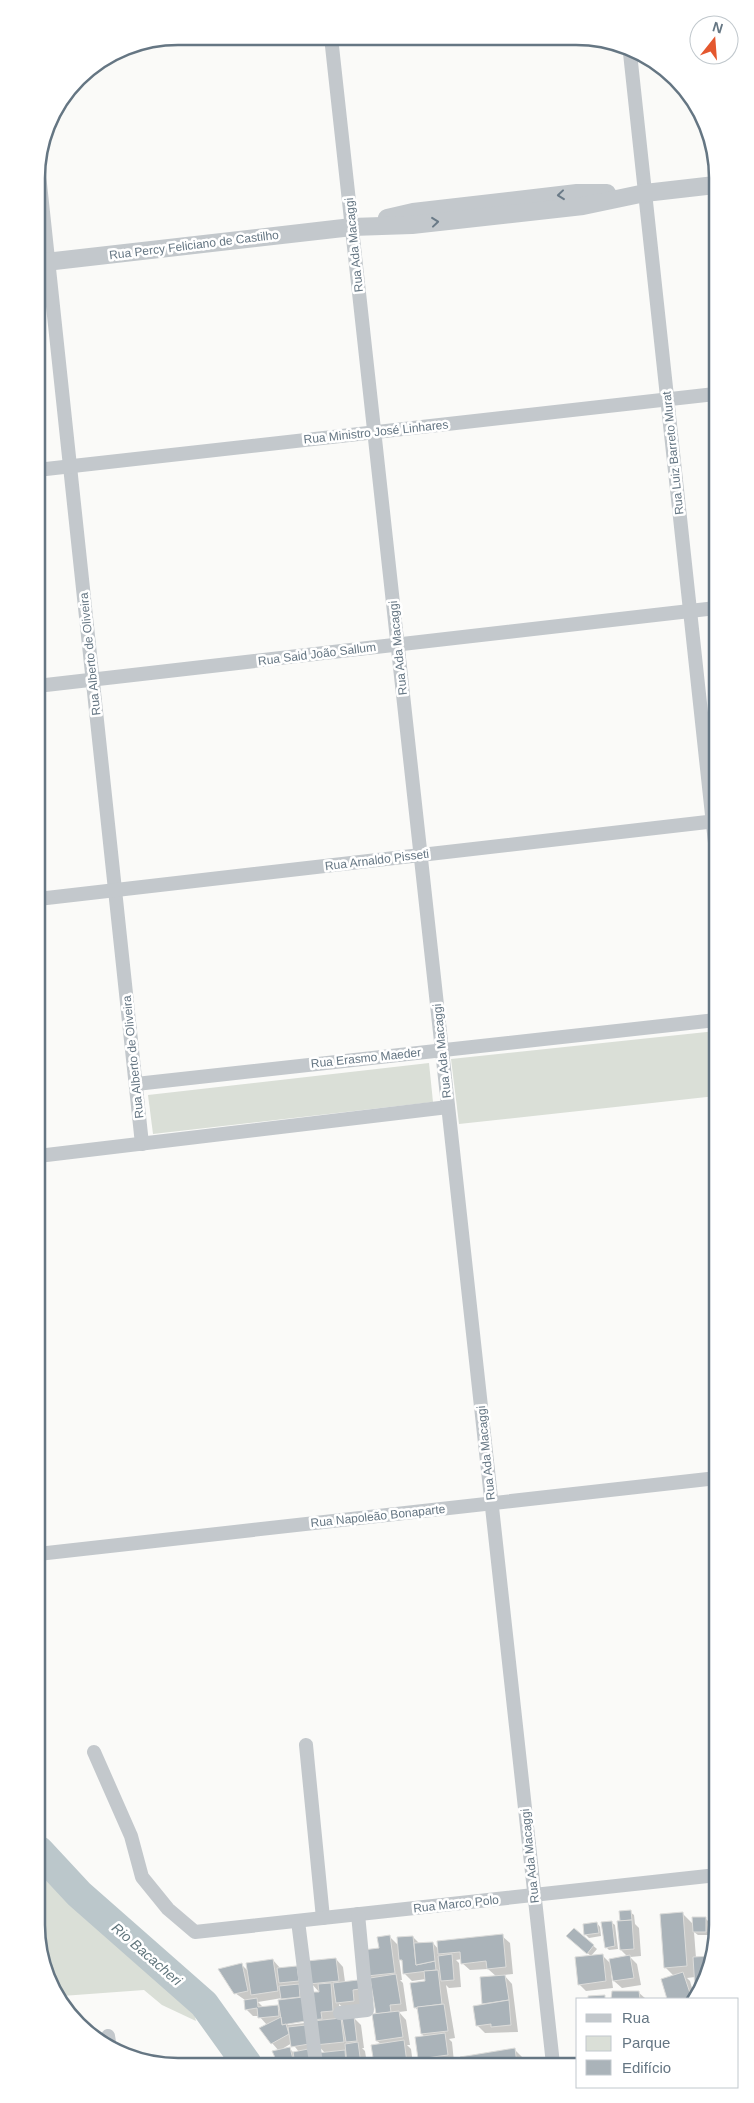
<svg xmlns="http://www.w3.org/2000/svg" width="754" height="2103" font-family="Arial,sans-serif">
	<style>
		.green { fill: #dadfd7 }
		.shadow { fill: #0003; fill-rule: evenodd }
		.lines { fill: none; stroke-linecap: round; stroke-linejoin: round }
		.river { stroke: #bbc7cb; stroke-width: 30 }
		.building { fill: #aab3b9; stroke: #dcdcda }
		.minor { stroke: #c3c8cc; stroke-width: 14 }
		.tertiary { stroke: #c3c8cc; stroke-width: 18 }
		.oneway { stroke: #6a7a87 }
		.labels { text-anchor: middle; stroke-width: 5; stroke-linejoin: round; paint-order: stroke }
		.street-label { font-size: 12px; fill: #657683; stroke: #fff }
		.water-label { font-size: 14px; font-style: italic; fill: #60757c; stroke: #fff }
		.rim { fill: none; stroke: #657683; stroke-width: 2.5 }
	</style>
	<rect width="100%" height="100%" fill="#fafaf8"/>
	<g class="green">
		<path d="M716 1031V1096L459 1124 451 1059Z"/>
		<path d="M429 1063 433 1102 153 1134 148 1095Z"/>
		<path d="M39 1850 63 1888 190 1998 196 2021 162 2005 144 1990 62 1996 39 1953Z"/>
	</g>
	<g class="shadow">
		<path d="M630 1912 634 1915 635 1924 639 1928 641 1956 630 1957 637 1964 641 1985 622 1988 614 1981 613 1972 611 1973 613 1988 586 1991 579 1984 602 1955 612 1965 628 1957 621 1950Z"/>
		<path d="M711 1912H717V1924L711 1921Z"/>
		<path d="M682 1913 694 1925 705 1918 708 1921 709 1935H698L694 1932 696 1958 712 1959 707 1979 699 1992 696 1988 695 1977 687 1978 690 1981 695 1999H669L663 1980 674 1976 665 1967Z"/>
		<path d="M611 1922 615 1925 618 1949 609 1950 606 1947Z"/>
		<path d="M597 1923 600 1927 601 1936 589 1938 585 1934Z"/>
		<path d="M574 1929 597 1949 591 1956 571 1939Z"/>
		<path d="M502 1936 510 1943 513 1974 504 1975 512 1984 518 2032 485 2033 477 2025 486 2006 483 2003 497 1977 488 1969 470 1970 462 1963V1959L456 1960 459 1963 461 1987 449 1988 446 1985 455 2038 449 2039 452 2042 454 2062 425 2064 420 2059 425 2037 422 2034 419 2012 415 2007 426 1979 412 1981 405 1974 404 1963 399 1958 402 1980H400L403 1983 407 2011 399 2012 406 2020 410 2045H407L411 2049 413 2064H375L373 2046 381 2044 377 2041V2015L372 1979 368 1976 380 1949 390 1937 399 1946 413 1937 420 1944 433 1943 439 1950Z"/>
		<path d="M336 1959 343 1967 345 1982 358 1981 361 2008 345 2009 339 2004 340 2019 344 2023 354 2018 361 2025 364 2048H362L365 2051 367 2064H320L325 2053 315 2042 316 2064H280L274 2052 279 2051 272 2043 267 2025 259 2016H253L246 2009 245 2000 235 1993 242 1965 249 1972 273 1960 280 1968 296 1967 306 1992 320 1993 311 1983ZM282 1998 284 2001 281 2009 277 2006 264 2008 258 2002ZM312 2020 313 2022 288 2025 286 2023ZM292 2043 299 2052 294 2053 289 2048 282 2049Z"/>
		<path d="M613 1992H638L646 1999H612Z"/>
		<path d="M515 2050 522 2057 523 2064H462L461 2058Z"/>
	</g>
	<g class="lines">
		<path class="river" d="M39 1851 79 1894 204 2004 247 2064"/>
	</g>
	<g class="building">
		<path d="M717 1900V1906L713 1907 712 1901Z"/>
		<path d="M631 1910 632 1920 620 1921 619 1911Z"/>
		<path d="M709 1911H717V1921L709 1922Z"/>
		<path d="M683 1912 687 1966 664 1968 660 1914Z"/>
		<path d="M692 1917H706V1932H693Z"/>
		<path d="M632 1920 634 1949 620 1950 617 1921Z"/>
		<path d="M612 1921 615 1946 605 1948 601 1922Z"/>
		<path d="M597 1922 599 1933 584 1935 583 1924Z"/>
		<path d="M574 1928 594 1945 587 1954 566 1936Z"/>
		<path d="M503 1934 506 1967 487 1969 486 1961 461 1964 460 1952 438 1954 437 1941Z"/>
		<path d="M390 1935 395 1973 367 1976 363 1950 379 1948 377 1937Z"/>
		<path d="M413 1936 416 1965 435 1961 436 1970 403 1974 402 1960H399L397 1937Z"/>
		<path d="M433 1942 435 1961 416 1965 414 1943Z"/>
		<path d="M452 1954 454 1980 441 1981 438 1956Z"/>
		<path d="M603 1954 606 1981 578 1985 575 1957Z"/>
		<path d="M630 1955 634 1978 613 1981 609 1959Z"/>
		<path d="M711 1956 707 1979 701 1988 695 1989 693 1957Z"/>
		<path d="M336 1958 339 1981 309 1984 307 1961Z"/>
		<path d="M273 1959 278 1991 251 1995 246 1963Z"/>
		<path d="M242 1963 248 1991 234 1994 218 1969Z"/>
		<path d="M297 1966 299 1981 279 1983 277 1968Z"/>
		<path d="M438 1970 442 2004 414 2008 410 1983 425 1981 424 1971Z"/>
		<path d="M683 1972 692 1999H667L661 1979Z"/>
		<path d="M396 1974 401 2004 390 2005 391 2012 376 2014 370 1978Z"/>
		<path d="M505 1975 509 2000 482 2004 480 1977Z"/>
		<path d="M358 1980 359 1989 353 1990 354 2001 336 2003 333 1983Z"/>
		<path d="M331 1983 333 2011 321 2012 322 2019 311 2020 309 1992H319L318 1984Z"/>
		<path d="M299 1984 300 1997 281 1999 279 1986Z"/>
		<path d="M612 1991H639L640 1999H611Z"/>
		<path d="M605 1995V1999H588V1996Z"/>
		<path d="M303 1997 306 2021 282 2025 278 2000Z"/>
		<path d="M257 1998 258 2007 278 2005 279 2016 258 2018 257 2008 245 2010 244 2000Z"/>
		<path d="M509 2000 511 2025 491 2027V2024L476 2026 473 2006Z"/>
		<path d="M444 2004 448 2031 421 2034 417 2007Z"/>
		<path d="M399 2011 403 2037 376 2041 372 2014Z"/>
		<path d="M354 2016 357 2041 346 2042 342 2018Z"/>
		<path d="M281 2017 282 2025 286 2024 289 2034 271 2044 259 2028Z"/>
		<path d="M341 2018 344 2042 315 2045 313 2021Z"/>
		<path d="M306 2025 309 2044 291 2047 288 2027Z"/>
		<path d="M445 2033 448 2055 418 2059 415 2037Z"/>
		<path d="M404 2040 407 2063 374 2064 371 2045Z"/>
		<path d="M358 2042 361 2064H347L345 2044Z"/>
		<path d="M290 2047 294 2064H278L272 2051Z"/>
		<path d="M515 2048 517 2064H461L460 2057Z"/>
		<path d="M308 2049 310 2064H295L293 2052Z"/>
		<path d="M345 2050 346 2064H318L317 2053Z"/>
	</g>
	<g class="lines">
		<g class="minor">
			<path d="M331 37 553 2064"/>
			<path d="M630 53 716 852"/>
			<path d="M38 165 142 1144"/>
			<path d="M37 470 715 394"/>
			<path d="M37 686 716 608"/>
			<path d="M38 899 716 821"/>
			<path d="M136 1084 716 1020"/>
			<path d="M38 1156 448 1107"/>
			<path d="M38 1554 717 1478"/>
			<path d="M306 1745 323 1918"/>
			<path d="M94 1752 131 1836 142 1877 168 1909 195 1932 717 1875"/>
			<path d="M298 1921 316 2064"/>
			<path d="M340 2013 367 2010 358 1914"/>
			<path d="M108 2036 109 2042"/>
		</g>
		<g class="tertiary">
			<path d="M387 218 413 212 577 193H607"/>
			<path d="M37 263 352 227 412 225 583 206 645 193 715 185"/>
		</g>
	</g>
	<defs><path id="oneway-chevron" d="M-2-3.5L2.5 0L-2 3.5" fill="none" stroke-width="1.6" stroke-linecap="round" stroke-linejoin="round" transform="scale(1.25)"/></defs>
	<g class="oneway">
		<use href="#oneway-chevron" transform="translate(561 195) rotate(174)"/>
		<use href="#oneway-chevron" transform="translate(435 222) rotate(-6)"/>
	</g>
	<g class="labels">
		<g class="street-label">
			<text transform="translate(194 245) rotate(-7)" y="4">Rua Percy Feliciano de Castilho</text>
			<text transform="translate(354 245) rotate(-96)" y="4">Rua Ada Macaggi</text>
			<text transform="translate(376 432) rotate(-6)" y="4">Rua Ministro José Linhares</text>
			<text transform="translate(673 453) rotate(-96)" y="4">Rua Luiz Barreto Murat</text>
			<text transform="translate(398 648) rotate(-96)" y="4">Rua Ada Macaggi</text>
			<text transform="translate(90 654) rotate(-96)" y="4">Rua Alberto de Oliveira</text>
			<text transform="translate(317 654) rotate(-7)" y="4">Rua Said João Sallum</text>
			<text transform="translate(377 860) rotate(-7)" y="4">Rua Arnaldo Pisseti</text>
			<text transform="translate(442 1051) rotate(-96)" y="4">Rua Ada Macaggi</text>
			<text transform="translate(133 1057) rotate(-96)" y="4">Rua Alberto de Oliveira</text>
			<text transform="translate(366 1058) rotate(-6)" y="4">Rua Erasmo Maeder</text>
			<text transform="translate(486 1453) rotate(-96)" y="4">Rua Ada Macaggi</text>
			<text transform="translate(378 1516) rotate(-6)" y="4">Rua Napoleão Bonaparte</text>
			<text transform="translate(530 1856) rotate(-96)" y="4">Rua Ada Macaggi</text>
			<text transform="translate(456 1904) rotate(-6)" y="4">Rua Marco Polo</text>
		</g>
		<g class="water-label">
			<text transform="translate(147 1954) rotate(41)" y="5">Rio Bacacheri</text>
		</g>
	</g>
	<path d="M0 0H754V2103H0ZM178 45H576A133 133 0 0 1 709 178V1925A133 133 0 0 1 576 2058H178A133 133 0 0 1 45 1925V178A133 133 0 0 1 178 45Z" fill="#fff" fill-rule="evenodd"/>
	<path class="rim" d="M178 45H576A133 133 0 0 1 709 178V1925A133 133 0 0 1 576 2058H178A133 133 0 0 1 45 1925V178A133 133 0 0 1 178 45Z"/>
	<rect x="576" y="1998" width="162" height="90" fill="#ffffff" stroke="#c1c8cd"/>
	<rect x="586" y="2014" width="25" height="8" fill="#c3c8cc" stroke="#c1c8cd"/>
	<text x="622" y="2023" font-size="15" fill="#657683">Rua</text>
	<rect x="586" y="2036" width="25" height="15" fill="#dadfd7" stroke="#c1c8cd"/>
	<text x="622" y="2048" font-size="15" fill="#657683">Parque</text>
	<rect x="586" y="2060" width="25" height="15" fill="#aab3b9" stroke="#c1c8cd"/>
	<text x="622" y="2073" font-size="15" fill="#657683">Edifício</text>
	<g transform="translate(714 40) rotate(17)"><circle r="24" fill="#ffffff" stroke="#c1c8cd"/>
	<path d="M0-4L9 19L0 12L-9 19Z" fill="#e4572e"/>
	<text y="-8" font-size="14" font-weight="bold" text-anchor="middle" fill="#657683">N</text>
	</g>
</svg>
